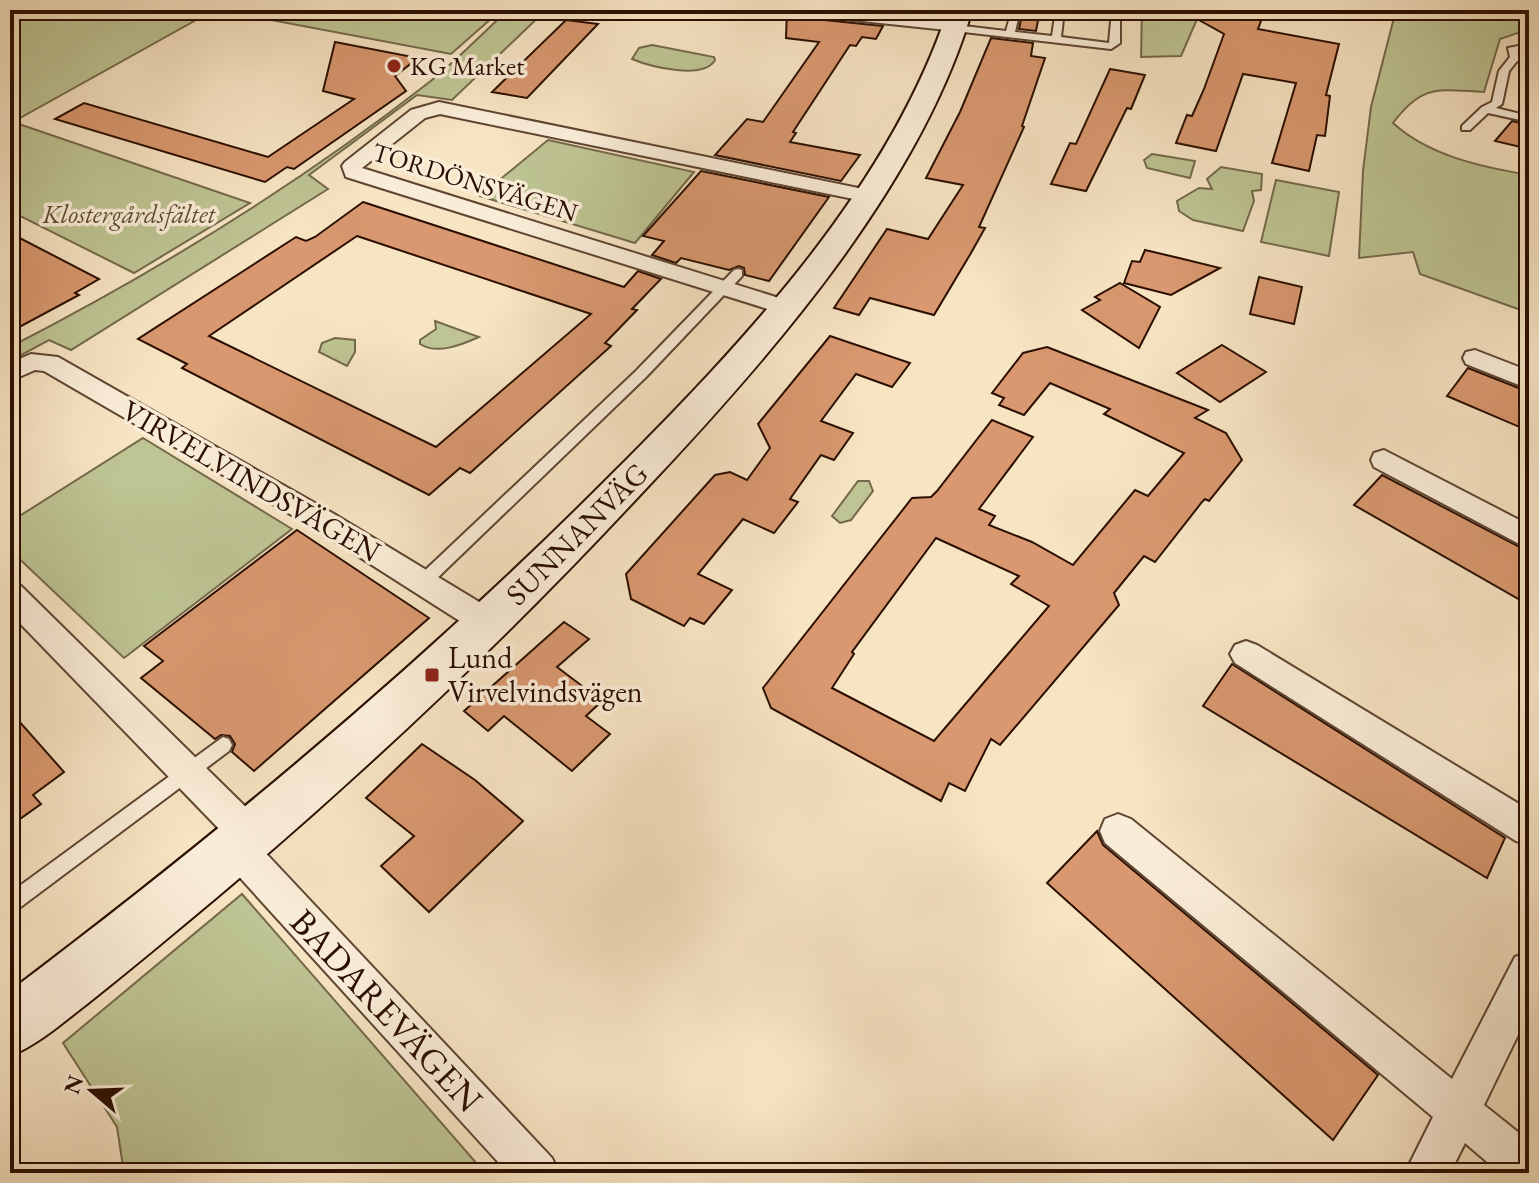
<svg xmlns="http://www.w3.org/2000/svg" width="1539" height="1183" font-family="'EB Garamond',serif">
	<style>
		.green { fill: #bec493; stroke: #74694a; stroke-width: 2 }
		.building { fill: #d9986f; stroke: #2b0e00; stroke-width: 2; fill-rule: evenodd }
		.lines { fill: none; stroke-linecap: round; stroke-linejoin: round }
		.lane-casing { stroke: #5e4431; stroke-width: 4 }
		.street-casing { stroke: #5e4431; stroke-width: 4 }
		.secondary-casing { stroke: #2b0e00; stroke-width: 4 }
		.lane { fill: #faedd8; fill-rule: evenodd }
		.street { fill: #faedd8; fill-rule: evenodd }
		.secondary { fill: #faedd8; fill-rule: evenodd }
		.poi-dot { fill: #8f2418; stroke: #faedd8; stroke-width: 3 }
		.labels { text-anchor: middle; stroke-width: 7; stroke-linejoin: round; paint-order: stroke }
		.far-poi-label { font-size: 26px; fill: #2b0e00; stroke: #faedd8; text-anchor: start }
		.far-street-label { font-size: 26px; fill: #2b0e00; stroke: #faedd8 }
		.far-park-label { font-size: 26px; font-style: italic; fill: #5e4e33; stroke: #faedd8 }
		.street-label { font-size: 30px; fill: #2b0e00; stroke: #faedd8 }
		.poi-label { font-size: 30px; fill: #2b0e00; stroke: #faedd8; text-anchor: start }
		.near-street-label { font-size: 36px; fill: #2b0e00; stroke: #faedd8 }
	</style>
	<rect width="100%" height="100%" fill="#f7e4c3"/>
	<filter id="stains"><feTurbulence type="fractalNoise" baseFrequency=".0025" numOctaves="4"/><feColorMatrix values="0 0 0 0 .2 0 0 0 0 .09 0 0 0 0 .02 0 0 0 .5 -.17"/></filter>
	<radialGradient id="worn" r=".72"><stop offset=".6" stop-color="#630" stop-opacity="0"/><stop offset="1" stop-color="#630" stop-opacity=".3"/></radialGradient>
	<g class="green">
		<path d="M10 10H214L13 122 250 203 134 273 10 211Z"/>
		<path d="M218 10H501L451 54Z"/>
		<path d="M508 10H546L452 100 417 95 309 175 328 189 71 350 49 340 10 361V347C158 271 301 183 432 80 458 59 483 33 508 10Z"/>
		<path d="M1142 10H1201L1181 56 1141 57Z"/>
		<path d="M1396 10H1522L1529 21 1518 33 1500 39 1484 92C1439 90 1423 83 1393 123 1429 156 1482 167 1529 175V313L1420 274 1413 252 1359 258 1363 171 1371 107Z"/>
		<path d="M652 45 714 57 715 60C704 80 651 67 632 59L639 48Z"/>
		<path d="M548 140 694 172 635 243 480 196Z"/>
		<path d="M1152 154 1195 161 1190 178 1147 168 1144 160Z"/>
		<path d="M1221 167 1262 174 1261 190 1252 191 1254 201 1243 231 1193 220 1179 211 1177 201 1199 188 1212 189 1207 179Z"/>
		<path d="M1276 180 1339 192 1329 256 1261 242Z"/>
		<path d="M435 321 479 337C461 345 437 355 420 344V340L436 329Z"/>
		<path d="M335 338 355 340V352L347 366 319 352 322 343Z"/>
		<path d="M143 438 292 529 124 658 10 550V522Z"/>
		<path d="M858 481H869L873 491 851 520 840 523 832 516Z"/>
		<path d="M242 894 485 1173H124L117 1127 63 1043Z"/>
	</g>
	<g class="building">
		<path d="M787 10H794L805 18 883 26 876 39 862 37 856 46 850 45 793 132 796 133 790 142 860 155 841 181 715 155 747 119 763 122 819 42 786 38Z"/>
		<path d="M1023 10H1040L1036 31 1019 29Z"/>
		<path d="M1181 10H1205L1233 15 1236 10H1265L1258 29 1339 44 1326 95 1330 96 1325 136 1317 135 1309 171 1272 163 1296 83 1243 74 1216 151 1176 143 1187 115 1192 116 1204 89 1224 34Z"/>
		<path d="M566 20 598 24 527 98 492 92Z"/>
		<path d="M991 38 1033 43 1031 56 1045 58 1022 126 1024 127 979 227 985 228 971 253 934 315 870 298 859 315 834 308 887 229 928 239 963 185 926 178 960 112Z"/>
		<path d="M335 42 418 58 395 76 406 91 294 169 287 167 265 182 55 119 84 103 268 157 354 99 323 91Z"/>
		<path d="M1110 69 1145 75 1131 109 1127 108 1086 191 1051 184 1070 143 1076 144Z"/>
		<path d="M1512 121 1529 125V149L1495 141Z"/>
		<path d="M701 171 829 197 769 281 745 275 744 268 739 266 729 270 681 258 676 263 652 255 664 241 643 236Z"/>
		<path d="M363 202 624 287 638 271 661 279 632 309 637 310 605 343 611 346 470 473 460 468 429 495 182 368 187 364 138 339 296 237 306 241 315 237ZM357 236 591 314 436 447 209 336Z"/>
		<path d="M10 233 99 279 75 293 79 295 10 332Z"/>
		<path d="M1145 250 1179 258 1220 268 1171 295 1124 283 1132 261 1140 262Z"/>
		<path d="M1259 277 1302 287 1294 324 1250 314Z"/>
		<path d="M1120 283 1160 307 1139 348 1082 310 1100 300 1095 297Z"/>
		<path d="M830 336 910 363 892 387 856 374 821 421 853 433 834 460 821 455 790 499 798 502 774 533 743 519 698 574 732 590 704 624 690 618 684 626 631 599 626 574 715 475 730 472 747 480 770 448 758 424Z"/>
		<path d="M1222 345 1266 372 1220 402 1177 373Z"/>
		<path d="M1047 347 1208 410 1195 418 1226 433 1242 460 1209 501 1205 499 1202 502 1155 562 1144 556 1114 593 1119 605 1000 745 991 739 965 791 949 783 941 801 771 708 763 688 912 498 931 497 937 491 992 420 1033 437 979 509 995 516 989 525 1032 542 1073 565 1135 490 1148 496 1184 453 1104 414 1110 409 1050 383 1024 415 999 405 1004 398 992 393 1023 353ZM936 538 1019 576 1011 584 1049 606 934 741 832 688 854 654 852 652Z"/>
		<path d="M1468 368 1529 392V431L1447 396Z"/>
		<path d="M1382 475 1529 552V605L1354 505Z"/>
		<path d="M297 530 429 618 254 771 232 752 235 744 230 736 221 735 215 739 141 678 163 661 144 646Z"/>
		<path d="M564 622 589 639 557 667 602 701 586 716 610 734 572 771 504 716 488 731 464 711Z"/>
		<path d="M1232 664 1505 838 1487 878 1203 706Z"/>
		<path d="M10 711 64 772 33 795 41 804 10 826Z"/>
		<path d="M422 744 475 780 523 821 429 912 381 866 414 836 366 798Z"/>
		<path d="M1097 831 1103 845 1378 1075 1333 1140 1047 883Z"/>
	</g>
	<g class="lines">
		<defs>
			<g id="lane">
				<path d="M1012 10H1020L1015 32 1052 36 1056 10H1064L1061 37 1109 43 1112 10H1120V43L1111 49 955 31 950 28 955 25 1006 31Z"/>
				<path d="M1529 44V50L1517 52 1529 60V66L1517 61 1509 71 1502 104 1496 108 1529 116V122L1488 113 1470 130H1462V126L1482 107 1492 102 1499 71 1510 57 1508 48Z"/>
				<path d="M738 269 742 270V276L646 377 430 585H418L416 581 418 577 636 371 734 270Z"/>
				<path d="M223 737 229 739 232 745 229 751 10 915V893Z"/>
			</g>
			<g id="street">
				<path d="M797 10H852L956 21 965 26 956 31 805 15Z"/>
				<path d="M439 102 868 190 878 196 868 202 440 114 425 118 362 168 795 303 799 308 795 313 787 315 346 177 342 166 345 162 411 110Z"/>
				<path d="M1475 350 1529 371V389L1466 364 1463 358 1466 352Z"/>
				<path d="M31 354 58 357 334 514 499 614 503 623 499 632 488 635 477 632 314 528 44 371 35 370 10 381V363Z"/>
				<path d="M1384 450 1529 525V549L1374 467 1371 460 1374 453Z"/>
				<path d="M10 582 21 586 262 823 267 835 260 847 552 1158 559 1173H508L223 859 218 847 225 835 10 613Z"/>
				<path d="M1246 641 1257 645 1529 810V846L1516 841 1235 663 1230 654 1235 645Z"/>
				<path d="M1118 814 1131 819 1452 1079 1515 957 1529 952V1012L1484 1105 1529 1141V1173H1500L1465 1143 1450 1173H1405L1433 1117 1105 843 1100 831 1105 819Z"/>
			</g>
			<path id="secondary" d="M948 10H972C920 188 766 362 640 495 507 638 365 772 216 898 173 934 131 969 87 1004 62 1023 39 1044 10 1056V991C221 832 424 663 611 475 742 344 889 189 948 10Z"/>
		</defs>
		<use href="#lane" class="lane-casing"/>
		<use href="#street" class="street-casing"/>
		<use href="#secondary" class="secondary-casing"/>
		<use href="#lane" class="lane"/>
		<use href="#street" class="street"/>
		<use href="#secondary" class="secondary"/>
	</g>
	<g class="poi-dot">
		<circle cx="394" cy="66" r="8"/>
		<rect x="424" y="667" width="16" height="16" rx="4"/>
	</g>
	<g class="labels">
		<g class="far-poi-label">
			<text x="410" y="75">KG Market</text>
		</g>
		<g class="far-street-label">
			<text transform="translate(475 182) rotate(17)" y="9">TORDÖNSVÄGEN</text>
		</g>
		<g class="far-park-label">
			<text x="129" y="223">Klostergårdsfältet</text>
		</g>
		<g class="street-label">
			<text transform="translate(251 481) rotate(30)" y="10">VIRVELVINDSVÄGEN</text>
			<text transform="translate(577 534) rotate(-45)" y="10">SUNNANVÄG</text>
		</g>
		<g class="poi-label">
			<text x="448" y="668">Lund<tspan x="448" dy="34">Virvelvindsvägen</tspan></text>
		</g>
		<g class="near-street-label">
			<text transform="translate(387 1010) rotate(47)" y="13">BADAREVÄGEN</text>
		</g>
	</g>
	<rect width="1539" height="1183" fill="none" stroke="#f7e4c3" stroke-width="40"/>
	<rect x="12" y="12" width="1515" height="1159" fill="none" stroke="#2b0e00" stroke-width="4"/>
	<rect x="20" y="20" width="1499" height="1143" fill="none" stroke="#2b0e00" stroke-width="2"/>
	<g transform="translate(92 1091) rotate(289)" stroke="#faedd8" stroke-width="6" paint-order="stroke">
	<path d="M0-6L14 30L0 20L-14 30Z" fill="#2b0e00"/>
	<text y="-12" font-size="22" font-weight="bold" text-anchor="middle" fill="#2b0e00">N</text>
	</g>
	<rect width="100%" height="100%" filter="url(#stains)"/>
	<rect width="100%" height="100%" fill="url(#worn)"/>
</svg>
